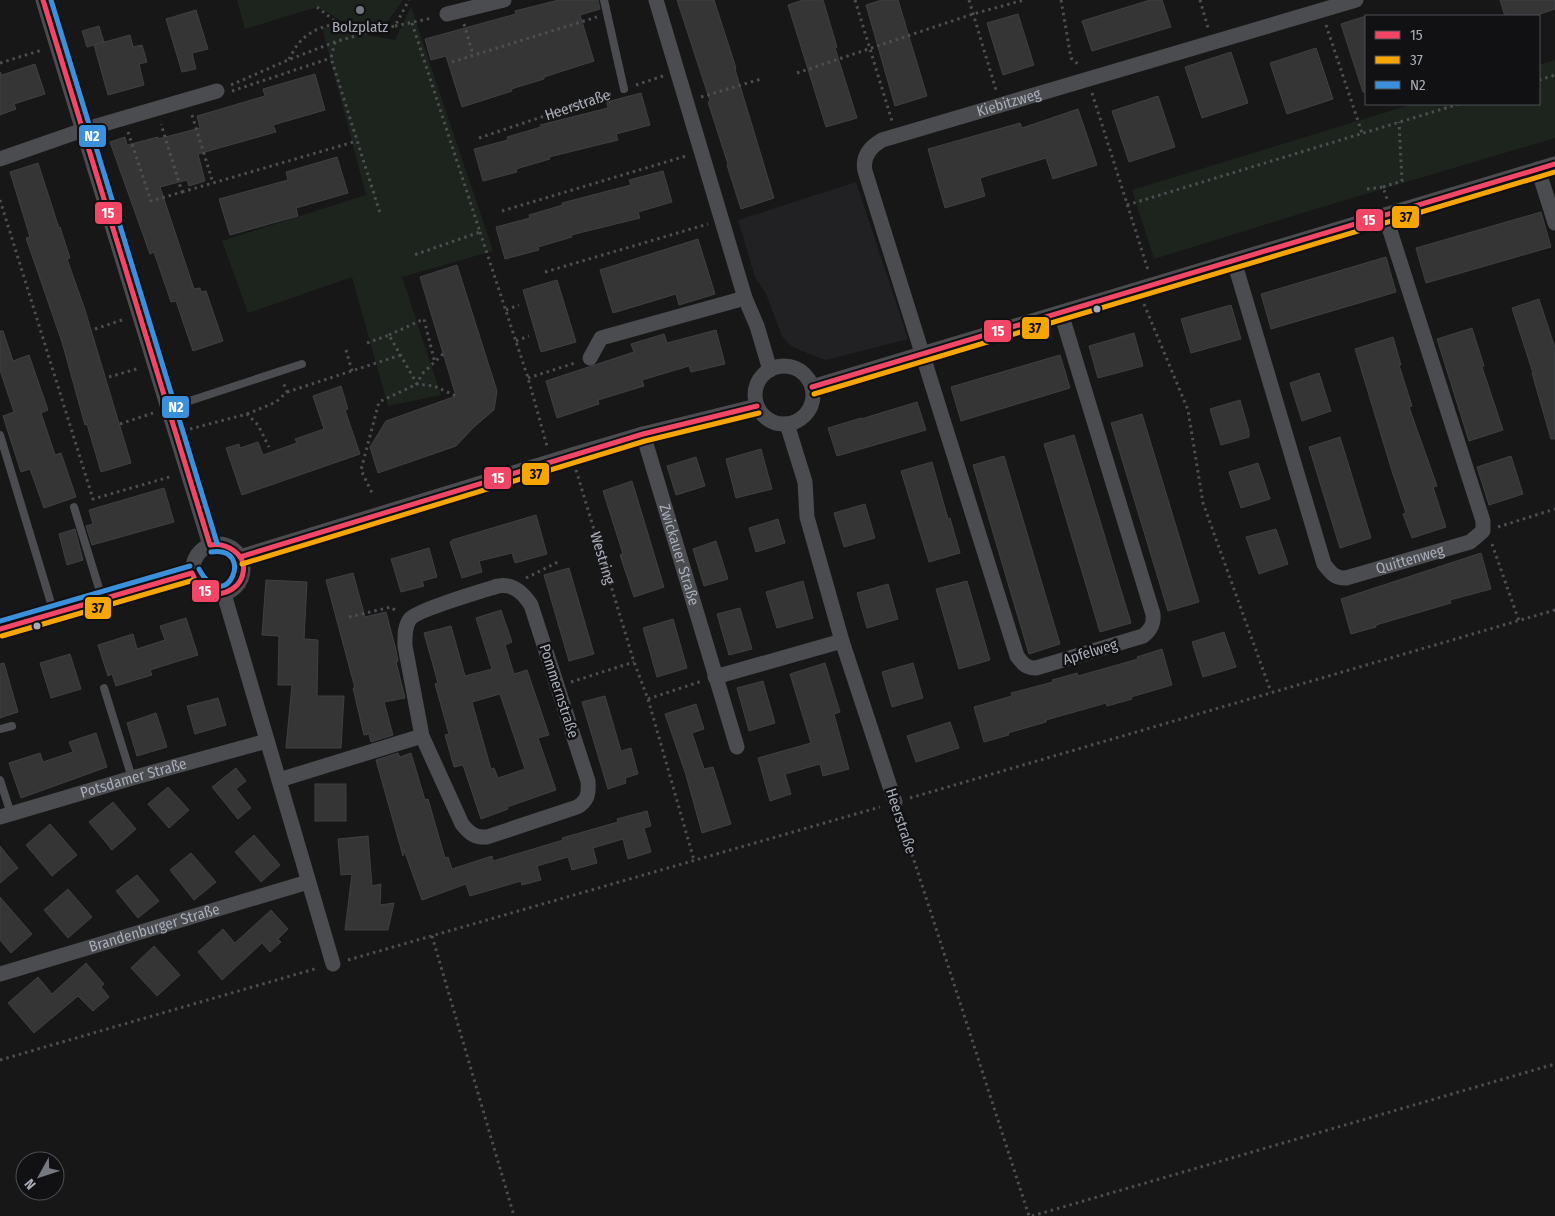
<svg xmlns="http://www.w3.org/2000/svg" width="1555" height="1216" font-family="'Fira Sans Condensed',sans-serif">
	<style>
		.built { fill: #212123 }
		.green { fill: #1d241e }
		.building { fill: #353536; stroke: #3f4043; fill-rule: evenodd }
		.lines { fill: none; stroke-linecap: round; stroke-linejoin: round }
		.path { stroke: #4d4e52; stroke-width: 3; stroke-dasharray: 2.5 4; stroke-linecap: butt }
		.service { stroke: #4b4c50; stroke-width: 8 }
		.minor { stroke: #4b4c50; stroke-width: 15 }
		.bus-1-casing { stroke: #111113; stroke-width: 9 }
		.bus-2-casing { stroke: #111113; stroke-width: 9 }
		.bus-3-casing { stroke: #111113; stroke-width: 9 }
		.bus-1 { stroke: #f34667; stroke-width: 5 }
		.bus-2 { stroke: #f7a600; stroke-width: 5 }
		.bus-3 { stroke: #3a90db; stroke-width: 5 }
		.poi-dot { fill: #757880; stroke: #111113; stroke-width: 2 }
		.bus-dot { fill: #a8adb8; stroke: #111113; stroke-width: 2 }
		.labels { text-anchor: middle; stroke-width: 5; stroke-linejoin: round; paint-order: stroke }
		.poi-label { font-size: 15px; fill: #a8adb8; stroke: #111113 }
		.street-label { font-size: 15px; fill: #a8adb8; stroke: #111113 }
		.line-badge { stroke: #111113; stroke-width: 2 }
		.badge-label { font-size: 14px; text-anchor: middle; font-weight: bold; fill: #fff }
		.pale-badge-label { font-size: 14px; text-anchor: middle; font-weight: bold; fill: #111 }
	</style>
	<rect width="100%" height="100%" fill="#171717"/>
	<path class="built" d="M856 182 908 339 826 360 809 354 791 346 782 336 766 294 755 277 738 220Z"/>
	<g class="green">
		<path d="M237 0H403L385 25 340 21 329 13 317 7 245 29Z"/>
		<path d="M411 7 493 251 402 277 441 395 388 406 352 277 248 313 222 241 366 195 322 27 395 40Z"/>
		<path d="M1555 60V138L1312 210 1154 259 1132 190 1413 104H1539V65Z"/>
	</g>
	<g class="building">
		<path d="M559 0H598L600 9 580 15 594 61 544 77V79L511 89 512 91 462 107 446 56 431 60 425 39 516 14 515 11Z"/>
		<path d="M677 0H714L736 68 735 69 774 198 741 209 727 165 728 164 708 102 710 101Z"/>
		<path d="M803 0H823L837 47 835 48 857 118 826 127 788 5Z"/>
		<path d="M882 0H898L927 96 895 106 866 5Z"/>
		<path d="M1150 0H1162L1171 27 1092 51 1082 21Z"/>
		<path d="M1500 0H1555V9L1534 16H1505Z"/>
		<path d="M196 10 208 49 192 53 196 69 182 72 166 19Z"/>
		<path d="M1018 14 1034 65 1003 75 987 23Z"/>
		<path d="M1366 16V92H1363L1341 24Z"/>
		<path d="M99 26 104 42 87 47 82 31Z"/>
		<path d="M130 35 133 47 142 45 147 62 139 64 144 85 108 95 94 45Z"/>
		<path d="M1316 48 1333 99 1287 114 1270 63Z"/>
		<path d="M1231 52 1248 103 1202 118 1185 67Z"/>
		<path d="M35 64 45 94 14 104 16 109 0 115V72L2 75Z"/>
		<path d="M315 74 325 110 273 125 276 132 198 154 205 181 189 186 187 180 160 187 194 289 200 288 201 292 206 291 223 341 193 351 176 301 171 302 154 252 150 254 110 142 125 137 127 145 158 137V139L200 128 197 116 265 96 263 89Z"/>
		<path d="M641 93 650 125 616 134 618 140 549 157 550 159 516 169 517 172 483 181 474 149 508 140 507 137 541 127 540 125 608 108 607 102Z"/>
		<path d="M1158 96 1175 147 1129 162 1112 111Z"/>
		<path d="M1078 109 1097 165 1053 179 1046 158 980 178 985 196 945 208 928 149 1020 123 1022 128Z"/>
		<path d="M337 157 348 193 296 208 298 216 230 235 219 199 288 180 286 172Z"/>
		<path d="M38 163 59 228 60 227 70 258 67 259 85 310 131 463 101 472 87 424 85 425 80 407 62 342 26 238 30 237 10 172Z"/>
		<path d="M663 171 672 202 638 212 640 218 571 235 572 237 538 247 539 250 505 259 496 227 530 218 529 215 563 205 562 203 631 185 629 180Z"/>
		<path d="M1541 212 1551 247 1426 283 1416 248Z"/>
		<path d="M698 239 715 294 679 305 676 294 613 313 600 270Z"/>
		<path d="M1386 257 1396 292 1271 329 1261 294Z"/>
		<path d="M457 265 497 391 494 410 474 427 456 446 378 473 370 447 386 421 456 396 420 277Z"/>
		<path d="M557 280 576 342 541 352 523 290Z"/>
		<path d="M1539 299 1555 348V439H1551L1532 373H1533L1512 308Z"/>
		<path d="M1231 305 1241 339 1191 353 1181 319Z"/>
		<path d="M1472 328 1484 366 1482 367 1503 430 1469 441 1437 339Z"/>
		<path d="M716 330 725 364 691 372 689 366 642 380 644 386 598 400 599 404 557 418 546 381 634 352 631 344 664 334 667 343Z"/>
		<path d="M0 331H3L13 361 29 355 48 410 41 413 55 455 61 453 76 497 44 508 30 469 21 472 3 416 14 412 0 370Z"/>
		<path d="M1134 333 1143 366 1098 378 1089 346Z"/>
		<path d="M1393 337 1401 365H1399L1412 406 1409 407 1437 486 1433 487 1446 527 1412 538 1403 514 1406 513 1392 471 1355 349Z"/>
		<path d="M1060 355 1070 388 961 421 951 387Z"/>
		<path d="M1319 373 1331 411 1302 421 1290 383Z"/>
		<path d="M341 386 348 409 345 410 360 454 242 495 226 448 239 444 240 448 258 442 263 455 297 443 295 439 324 429 313 396Z"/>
		<path d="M1240 400 1249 431V437L1221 445 1210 409Z"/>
		<path d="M917 402 926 430 837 456 828 428 861 418V419Z"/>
		<path d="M1142 414 1199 602 1168 611 1111 423Z"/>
		<path d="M1074 435 1131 623 1100 632 1044 444Z"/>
		<path d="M1340 437 1371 538 1340 548 1309 447Z"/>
		<path d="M761 449 772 489 736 498 726 459Z"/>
		<path d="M1004 456 1060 644 1029 654 973 465Z"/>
		<path d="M1511 456 1523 494 1489 505 1477 467Z"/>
		<path d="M696 457 705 486 676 495 667 466Z"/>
		<path d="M932 462 948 519 950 518 960 553 929 562 901 471Z"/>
		<path d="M1258 463 1270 499 1241 508 1229 472Z"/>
		<path d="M632 481 664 587 634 597 620 555 623 554 603 491Z"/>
		<path d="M164 488 174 522 92 545 86 526 93 524 89 510Z"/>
		<path d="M865 504 875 538 844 547 834 513Z"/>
		<path d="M536 515 547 554 515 563 512 553 479 561 482 572 462 578 450 542 452 541V540Z"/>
		<path d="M778 519 785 543 756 552 749 528Z"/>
		<path d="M75 529 83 560 67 565 59 534Z"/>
		<path d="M1276 529 1288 564 1259 574 1246 537Z"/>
		<path d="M716 541 728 579 704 586 693 549Z"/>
		<path d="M429 548 437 577 422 581 424 586 401 592 391 559Z"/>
		<path d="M1481 553 1491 589 1450 600 1451 603 1376 625V627L1351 634 1341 599Z"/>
		<path d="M569 568 594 654 569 661 544 575Z"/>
		<path d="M353 573 365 617 386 612 396 650 398 661 396 662 405 698 384 702 393 735 371 742 369 734 364 735 353 688H355L326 580Z"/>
		<path d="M266 580 307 582 304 639 318 640 317 696H344L341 748H286L292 685H278L279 636 262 635Z"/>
		<path d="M803 581 813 618 777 628 766 592Z"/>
		<path d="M967 581 990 660 959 669 936 589Z"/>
		<path d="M888 584 898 619 867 628 857 593Z"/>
		<path d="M740 608 752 649 729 655 717 614Z"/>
		<path d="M501 610 512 642 505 645 514 674 527 670 549 735 538 738 556 790 507 807 508 809 481 819 463 765 454 767 445 735 449 734 435 684 438 683 424 633 451 626 465 676 492 669 476 618ZM500 694 525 769 498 778 494 768 491 769 472 702Z"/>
		<path d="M186 618 198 655 150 670 152 675 116 686 112 674 108 676 98 645 133 634 137 649 165 640 160 626Z"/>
		<path d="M673 619 687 668 657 677 643 628Z"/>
		<path d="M1224 632 1236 667 1203 677 1192 642Z"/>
		<path d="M1162 649 1172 685 1131 697 1132 699 1107 706 1106 703 1046 720V722L1008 733 1009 735 984 742 974 707 1012 696 1011 693 1053 682 1052 680 1077 673 1078 676 1138 659 1137 657Z"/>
		<path d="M70 654 81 689 51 698 40 663Z"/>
		<path d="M4 663 18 712 0 718V664Z"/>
		<path d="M825 663 840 712 834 714 849 769 823 776 820 764 785 774 791 794 770 801 758 758 811 743 790 674Z"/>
		<path d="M913 663 923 698 892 707 882 672Z"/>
		<path d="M763 681 775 723 749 731 737 688Z"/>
		<path d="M605 696 621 751 631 748 638 774 625 778 626 783 608 789 582 702Z"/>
		<path d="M218 698 226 725 195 734 187 706Z"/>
		<path d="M696 704 704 729 692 733 704 769 713 767 731 824 702 833 686 775 665 714Z"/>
		<path d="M156 713 167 747 137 756 127 723Z"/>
		<path d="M950 722 959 748 916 762 907 736Z"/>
		<path d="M96 733 107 767 21 798 9 763 40 753 43 762 73 752 69 742Z"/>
		<path d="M398 753 400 757 411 753 425 800 428 799 445 858 448 857 452 869 492 856 493 861 563 840 562 838 618 822 617 819 647 811 651 826 644 828 651 852 628 859 623 839 593 848 597 863 572 870 568 857 537 866 541 880 522 885 521 881 470 896 466 884 422 900 404 850 403 856 376 760Z"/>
		<path d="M236 768 246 781 236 789 251 808 238 819 212 787Z"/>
		<rect x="315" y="784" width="31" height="37"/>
		<path d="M168 787 189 810 169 828 148 804Z"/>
		<path d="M113 802 136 829 112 850 89 822Z"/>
		<path d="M50 824 77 855 52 876 26 845Z"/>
		<path d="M254 835 280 865 261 882 235 852Z"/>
		<path d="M368 836 372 886 381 884 380 905 394 903 388 930H345L352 874 341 875 338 839Z"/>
		<path d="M0 846 18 868 0 883Z"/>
		<path d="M191 853 216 882 194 900 170 870Z"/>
		<path d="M137 875 159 901 138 918 116 891Z"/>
		<path d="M68 889 92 917 68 938 44 910Z"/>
		<path d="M0 897 32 934 11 953 0 940Z"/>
		<path d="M271 910 288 929 278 939 281 942 270 952 262 943 222 980 198 952 223 929 235 943Z"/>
		<path d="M154 946 180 975 157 996 131 968Z"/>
		<path d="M86 963 104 984 101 987 109 997 93 1011 78 996 34 1033 8 1003 38 977 52 994Z"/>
	</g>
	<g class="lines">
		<g class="path">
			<path d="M855 0 892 121"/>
			<path d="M969 0 996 90"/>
			<path d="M1061 0 1071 58 1079 65"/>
			<path d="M1200 0 1208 28"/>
			<path d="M317 7 337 23"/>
			<path d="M412 23 480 232 414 255"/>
			<path d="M464 24 473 55"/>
			<path d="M1326 25 1362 133"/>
			<path d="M395 26 432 18"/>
			<path d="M335 42 331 58 380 213"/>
			<path d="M289 59C293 52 298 42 305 37 335 13 361 32 395 26L409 0"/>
			<path d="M452 62 597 17"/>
			<path d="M0 63 42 50"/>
			<path d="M797 73 973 14 1024 0"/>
			<path d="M1539 80 1555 75"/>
			<path d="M231 85 288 60 335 42 382 28"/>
			<path d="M636 85 663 76"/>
			<path d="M232 91 331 58"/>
			<path d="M1092 93 1148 270"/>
			<path d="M701 97 761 79"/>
			<path d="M192 115 213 183 357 141"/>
			<path d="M128 132 151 201 182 192 161 124"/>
			<path id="s1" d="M479 138 613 93"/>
			<path d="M1383 187 1402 181 1399 122"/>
			<path d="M1367 189 1383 187 1387 199"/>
			<path d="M182 192 213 183"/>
			<path d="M0 200 93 499 173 476"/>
			<path d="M1127 205 1459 104"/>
			<path d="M502 211 686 156"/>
			<path d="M480 232 528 378 547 446"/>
			<path d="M545 272 708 224"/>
			<path d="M1144 304 1188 410 1203 503 1271 692"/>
			<path d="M506 310 519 305"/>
			<path d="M95 329 125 319"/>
			<path d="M389 335 424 319 435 363"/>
			<path d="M516 341 529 336"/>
			<path d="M367 343 389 335 417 384 379 402 361 470 372 493"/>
			<path d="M346 350 352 371"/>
			<path d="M443 354 422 374 417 384 434 386 456 396"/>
			<path d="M109 377 140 368"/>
			<path d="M528 378 575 363"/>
			<path d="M287 392 401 355"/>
			<path d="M247 414 276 402 287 392 283 382"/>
			<path d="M120 424 153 413"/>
			<path d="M190 429 247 414 258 425 269 447"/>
			<path id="s2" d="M576 470 634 662 648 699 694 860"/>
			<path d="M1498 527 1555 509"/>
			<path d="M1492 544 1519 621"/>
			<path d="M526 578 558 562"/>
			<path d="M349 617 391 607 396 611"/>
			<path d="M571 682 634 662"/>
			<path d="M648 699 702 681"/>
			<path d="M910 798 1555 610"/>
			<path d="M900 817 1029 1216"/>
			<path d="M432 936 514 1216"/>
			<path d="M348 960 880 807"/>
			<path d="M0 1060 318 968"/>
			<path d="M1032 1216 1555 1064"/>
		</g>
		<g class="service">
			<path d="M604 0 624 89"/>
			<path d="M168 408 302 364"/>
			<path d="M0 435 54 613"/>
			<path d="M74 507 102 598"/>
			<path d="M104 688 132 778"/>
			<path d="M0 729 12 726"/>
			<path d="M0 780 11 814"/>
		</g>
		<g class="minor">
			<path d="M43 0 210 545"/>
			<path d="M656 0 745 298 757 326 770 370"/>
			<path d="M447 14 504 0"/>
			<path d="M0 159 83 130 217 91"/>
			<path d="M1538 169 1555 223"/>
			<path id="s3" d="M1234 261 1324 564C1331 573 1334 578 1346 578L1470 542 1483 531V521L1385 215"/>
			<path id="s4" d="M1061 313 1153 614C1154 624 1151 630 1143 636L1036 668C1026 668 1023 664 1017 656L865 171C862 157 870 147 882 140L1356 0"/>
			<path d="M590 358 601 338 745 298"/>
			<circle cx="784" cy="395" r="29"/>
			<path d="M812 387 1555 164"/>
			<path d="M787 424 805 482 807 517 842 641 895 802"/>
			<path id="s5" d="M643 434 737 747"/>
			<circle cx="218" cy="569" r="25"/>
			<path d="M240 557 572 455 643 434 757 406"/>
			<path d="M224 594 333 964"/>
			<path d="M0 629 192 573"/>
			<path d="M715 677 842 641"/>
			<path d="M279 780 422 736 462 824C469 833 475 838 487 837L577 807C588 801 589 793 588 781L531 605C523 593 513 583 498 586 482 591 417 610 410 619 404 627 405 637 405 646L422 736"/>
			<path id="s6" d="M0 817 132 778 267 741"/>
			<path id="s7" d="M0 974 308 882"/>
		</g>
		<defs>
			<g id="bus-1">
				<path d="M812 387 1555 164"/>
				<path d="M240 557 643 434 757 406"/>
				<path d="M0 629 192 573C194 577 196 583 200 587 213 601 240 592 243 573 247 554 226 542 210 545L43 0"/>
			</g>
			<g id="bus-2">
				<path d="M814 394 1555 172"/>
				<path d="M242 564 645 441 759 413"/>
				<path d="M2 636 194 580"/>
			</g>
			<g id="bus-3">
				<path d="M51 0 217 543"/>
				<path d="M199 569C226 619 257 545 211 552"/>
				<path d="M0 621 190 566"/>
			</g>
		</defs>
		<use href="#bus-1" class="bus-1-casing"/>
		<use href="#bus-2" class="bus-2-casing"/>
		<use href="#bus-3" class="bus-3-casing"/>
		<use href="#bus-1" class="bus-1"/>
		<use href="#bus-2" class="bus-2"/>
		<use href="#bus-3" class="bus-3"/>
	</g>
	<circle class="poi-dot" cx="360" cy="10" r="5"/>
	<g class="bus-dot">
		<circle cx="1097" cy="309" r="4.5"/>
		<circle cx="37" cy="626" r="4.5"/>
	</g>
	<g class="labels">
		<g class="poi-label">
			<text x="360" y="32">Bolzplatz</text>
		</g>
		<g class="street-label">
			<text dy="5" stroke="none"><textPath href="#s4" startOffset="1154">Kiebitzweg</textPath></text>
			<text dy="5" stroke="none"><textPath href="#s1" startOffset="104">Heerstraße</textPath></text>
			<text dy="5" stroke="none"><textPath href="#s5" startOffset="126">Zwickauer Straße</textPath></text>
			<text dy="5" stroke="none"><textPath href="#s2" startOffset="92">Westring</textPath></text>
			<text dy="5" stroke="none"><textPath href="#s3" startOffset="410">Quittenweg</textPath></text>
			<text transform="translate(1090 652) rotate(-17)" y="5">Apfelweg</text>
			<text transform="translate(559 691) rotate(72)" y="5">Pommernstraße</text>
			<text dy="5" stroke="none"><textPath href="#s6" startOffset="139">Potsdamer Straße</textPath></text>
			<text transform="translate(901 821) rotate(72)" y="5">Heerstraße</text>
			<text dy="5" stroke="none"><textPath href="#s7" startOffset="161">Brandenburger Straße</textPath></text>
		</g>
	</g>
	<g class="line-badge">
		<rect x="78" y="124" width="29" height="24" rx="5" fill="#3a90db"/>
		<rect x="94" y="201" width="29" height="24" rx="5" fill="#f34667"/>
		<rect x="1391" y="205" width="29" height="24" rx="5" fill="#f7a600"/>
		<rect x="1355" y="208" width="29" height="24" rx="5" fill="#f34667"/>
		<rect x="1021" y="316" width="29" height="24" rx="5" fill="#f7a600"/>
		<rect x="983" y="319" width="29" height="24" rx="5" fill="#f34667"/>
		<rect x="161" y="395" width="29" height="24" rx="5" fill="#3a90db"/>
		<rect x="521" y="462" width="29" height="24" rx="5" fill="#f7a600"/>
		<rect x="483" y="466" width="29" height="24" rx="5" fill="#f34667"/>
		<rect x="191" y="579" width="29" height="24" rx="5" fill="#f34667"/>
		<rect x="84" y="596" width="28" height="24" rx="5" fill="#f7a600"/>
	</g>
	<g class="badge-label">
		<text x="92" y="141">N2</text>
		<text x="108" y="218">15</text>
		<text x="1369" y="225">15</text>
		<text x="998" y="336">15</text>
		<text x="176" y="412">N2</text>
		<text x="498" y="483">15</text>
		<text x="205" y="596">15</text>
	</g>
	<g class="pale-badge-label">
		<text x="1406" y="222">37</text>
		<text x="1035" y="333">37</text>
		<text x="536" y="479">37</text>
		<text x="98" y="613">37</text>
	</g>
	<rect x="1365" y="15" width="175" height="90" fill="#111113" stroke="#4d4f55"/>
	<rect x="1375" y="31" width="25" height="8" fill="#f34667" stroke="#4d4f55"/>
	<text x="1410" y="40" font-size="15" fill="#a8adb8">15</text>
	<rect x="1375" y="56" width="25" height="8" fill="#f7a600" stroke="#4d4f55"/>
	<text x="1410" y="65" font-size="15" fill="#a8adb8">37</text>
	<rect x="1375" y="81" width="25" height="8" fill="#3a90db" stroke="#4d4f55"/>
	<text x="1410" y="90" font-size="15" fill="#a8adb8">N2</text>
	<g transform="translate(40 1176) rotate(230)"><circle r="24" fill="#111113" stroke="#4d4f55"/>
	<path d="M0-4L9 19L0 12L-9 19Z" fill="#757880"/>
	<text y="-8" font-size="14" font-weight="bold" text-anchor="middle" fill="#a8adb8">N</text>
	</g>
</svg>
